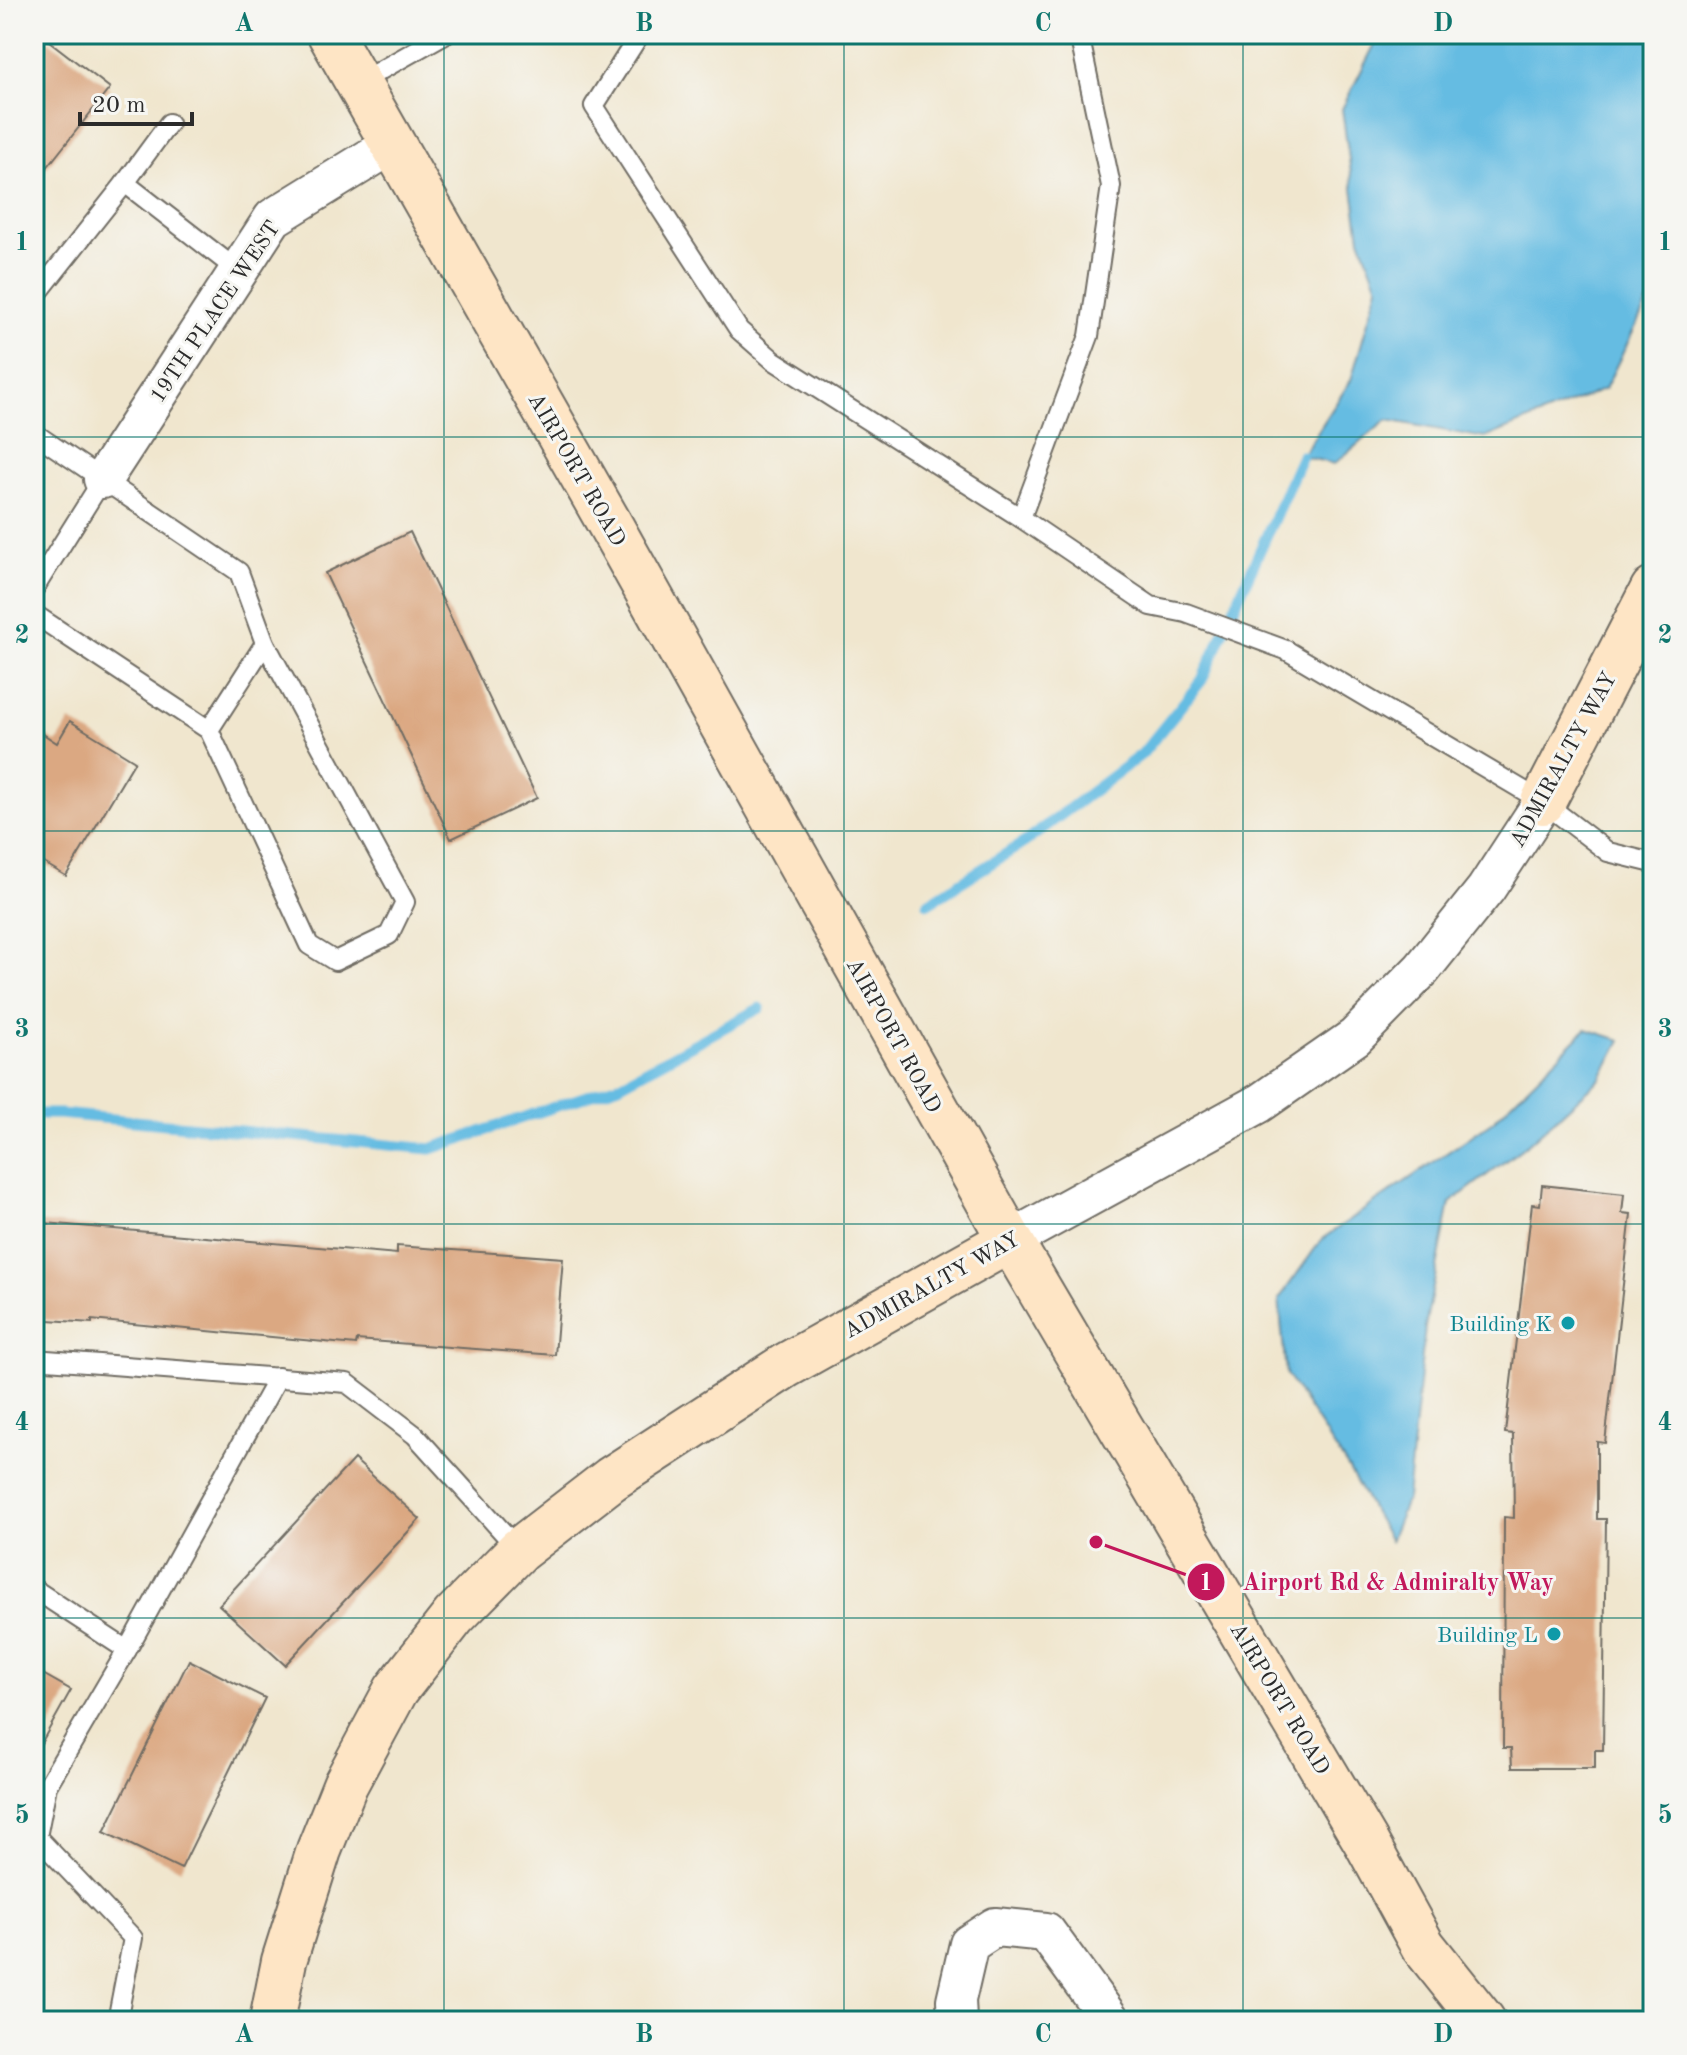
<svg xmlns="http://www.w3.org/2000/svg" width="1687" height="2055" font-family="'Old Standard TT',serif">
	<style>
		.water { fill: #65bce2; stroke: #487486; stroke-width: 2 }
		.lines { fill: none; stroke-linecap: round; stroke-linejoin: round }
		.stream { stroke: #65bce2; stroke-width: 11 }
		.building { fill: #dba882 }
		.lane-casing { stroke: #706c64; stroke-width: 22 }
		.street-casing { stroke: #706c64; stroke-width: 42 }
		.secondary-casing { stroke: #706c64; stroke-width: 48 }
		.lane { stroke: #fff; stroke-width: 18 }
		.street { stroke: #fff; stroke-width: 38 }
		.secondary { stroke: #fee5c5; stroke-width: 44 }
		.grid { fill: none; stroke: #0f766e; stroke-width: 2; stroke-opacity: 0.55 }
		.culture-dot { fill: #0f9aa8; stroke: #f6f6f2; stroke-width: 3 }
		.labels { text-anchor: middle; stroke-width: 6; stroke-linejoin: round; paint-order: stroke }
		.street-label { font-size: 22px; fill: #2b2b2b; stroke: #f6f6f2 }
		.culture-label { font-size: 22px; fill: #0d838f; stroke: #f6f6f2; text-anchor: end }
		.leader { fill: none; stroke: #c2185b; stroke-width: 3 }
		.callout-dot { fill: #c2185b; stroke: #f6f6f2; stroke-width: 3 }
		.mark-label { font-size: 24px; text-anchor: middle; font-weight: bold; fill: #fff }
		.callout-label { font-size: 24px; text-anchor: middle; font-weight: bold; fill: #c2185b; stroke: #f6f6f2; stroke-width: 6; stroke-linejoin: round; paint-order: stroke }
		.neatline { fill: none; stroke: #0f766e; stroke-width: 3 }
		.grid-label { font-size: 26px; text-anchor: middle; font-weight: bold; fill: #0f766e }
	</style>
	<rect width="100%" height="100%" fill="#f6f6f2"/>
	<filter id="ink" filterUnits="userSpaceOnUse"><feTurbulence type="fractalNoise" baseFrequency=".0125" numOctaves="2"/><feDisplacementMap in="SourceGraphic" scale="16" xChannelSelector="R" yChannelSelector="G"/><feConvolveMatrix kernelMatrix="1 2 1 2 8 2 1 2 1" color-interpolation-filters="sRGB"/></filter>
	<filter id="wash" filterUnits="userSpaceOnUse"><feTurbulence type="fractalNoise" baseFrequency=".006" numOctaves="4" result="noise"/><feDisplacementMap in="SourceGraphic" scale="32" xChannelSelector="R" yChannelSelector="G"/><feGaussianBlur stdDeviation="1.8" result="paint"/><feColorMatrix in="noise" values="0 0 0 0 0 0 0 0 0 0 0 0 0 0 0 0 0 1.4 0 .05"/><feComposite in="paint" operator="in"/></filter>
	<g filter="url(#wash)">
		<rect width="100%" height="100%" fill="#f0e6ce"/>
		<g class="water">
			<path d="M1380 34H1653V291L1605 389 1485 438 1387 420 1334 464 1302 456 1351 380 1378 287 1360 238 1342 109Z"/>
			<path d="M1586 1029 1621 1040 1600 1079 1529 1143 1450 1203 1425 1327 1407 1498 1390 1541 1347 1466 1286 1374 1279 1299 1322 1239 1493 1121Z"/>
		</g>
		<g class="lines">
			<g class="stream">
				<path d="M928 903 1025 842 1142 754 1202 680 1302 456"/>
				<path d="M34 1114H60L431 1149 619 1085 760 1008"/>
			</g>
		</g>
		<g id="blocks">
			<g class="building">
				<path d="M34 34H40L110 88 34 184Z"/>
				<path d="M410 532 537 798 451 839 325 573Z"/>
				<path d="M70 721 135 761 66 876 34 857V728L57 743Z"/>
				<path d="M1542 1185 1624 1194 1622 1213 1631 1214 1605 1443 1597 1442V1519H1606L1603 1750H1595V1768H1512L1511 1748H1503L1504 1517 1514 1518 1513 1434 1505 1433 1532 1204 1540 1205Z"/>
				<path d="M34 1222 397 1254V1246L563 1258 555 1355 357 1340 356 1345 92 1320V1323L34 1319Z"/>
				<path d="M354 1459 420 1519 285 1665 219 1605Z"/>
				<path d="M189 1660 265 1698 181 1869 104 1832Z"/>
				<path d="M34 1669 71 1690 34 1756Z"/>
			</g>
		</g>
	</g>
	<g filter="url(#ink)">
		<use href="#blocks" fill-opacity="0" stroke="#706c64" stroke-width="2"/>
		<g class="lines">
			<defs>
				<g id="lane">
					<path d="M640 34 594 106 739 330 773 360 1021 518"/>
					<path d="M1079 34 1111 186 1089 336 1021 518 1151 606 1186 613 1286 650 1543 802 1608 852 1653 863"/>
					<path d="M358 83 445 34"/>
					<path d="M125 183 169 123"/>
					<path d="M34 298 125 183 237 270"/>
					<path d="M34 433 239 572 265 643 405 902 389 935 335 961 309 945 209 730 34 614"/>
					<path d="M34 589 103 479"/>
					<path d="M209 730 265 643"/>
					<path d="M34 1359 347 1383 415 1435 519 1550"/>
					<path d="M34 1589 127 1650"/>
					<path d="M117 2021 133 1938 37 1837 47 1786 127 1650 278 1377"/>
				</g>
				<g id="street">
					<path d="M103 479 273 218 393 144"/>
					<path d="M1010 1240 1260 1103 1355 1037 1422 969 1486 889 1543 802"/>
					<path d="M957 2021 956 2000 969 1944 995 1927 1046 1932 1111 2021"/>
				</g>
				<g id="secondary">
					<path d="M330 34 608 521 1010 1240 1366 1842 1423 1946 1483 2021"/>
					<path d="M1543 802 1653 589"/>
					<path d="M272 2021 284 1961 319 1850 345 1785 396 1690 454 1616 519 1550 611 1479 785 1366 1010 1240"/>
				</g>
			</defs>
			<use href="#lane" class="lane-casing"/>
			<use href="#street" class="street-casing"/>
			<use href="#secondary" class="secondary-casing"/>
			<use href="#lane" class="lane"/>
			<use href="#street" class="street"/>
			<use href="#secondary" class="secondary"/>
		</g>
	</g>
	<path class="grid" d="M444 34V2021M844 34V2021M1243 34V2021M34 437H1653M34 831H1653M34 1224H1653M34 1618H1653"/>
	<g class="culture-dot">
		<circle cx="1568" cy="1323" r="8"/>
		<circle cx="1554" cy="1634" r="8"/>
	</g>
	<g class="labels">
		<g class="street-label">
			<text transform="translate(214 311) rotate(-56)" y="8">19TH PLACE WEST</text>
			<text transform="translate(578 469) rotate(60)" y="8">AIRPORT ROAD</text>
			<text transform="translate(1562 759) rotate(-61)" y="8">ADMIRALTY WAY</text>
			<text transform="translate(895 1035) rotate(61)" y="8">AIRPORT ROAD</text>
			<text transform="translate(931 1284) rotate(-29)" y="8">ADMIRALTY WAY</text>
			<text transform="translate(1281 1698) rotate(59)" y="8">AIRPORT ROAD</text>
		</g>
		<g class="culture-label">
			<text x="1552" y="1331">Building K</text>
			<text x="1538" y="1642">Building L</text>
		</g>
	</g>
	<path class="leader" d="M1096 1542L1206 1582"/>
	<g class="callout-dot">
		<circle cx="1096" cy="1542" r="8"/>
		<circle cx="1206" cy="1582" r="20"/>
	</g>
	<g class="mark-label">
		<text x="1206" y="1590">1</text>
	</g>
	<g class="callout-label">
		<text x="1398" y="1590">Airport Rd &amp; Admiralty Way</text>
	</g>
	<rect width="1687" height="2055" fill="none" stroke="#f6f6f2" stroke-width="88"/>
	<path d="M80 112v12h112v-12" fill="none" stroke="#2b2b2b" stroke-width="4"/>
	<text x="92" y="112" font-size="24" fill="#2b2b2b" stroke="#f6f6f2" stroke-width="6" paint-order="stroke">20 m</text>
	<rect x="44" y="44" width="1599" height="1967" class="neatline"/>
	<g class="grid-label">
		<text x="244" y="31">A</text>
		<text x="644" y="31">B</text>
		<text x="1043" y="31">C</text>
		<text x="1443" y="31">D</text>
		<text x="22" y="250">1</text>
		<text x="1665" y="250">1</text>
		<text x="22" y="643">2</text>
		<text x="1665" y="643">2</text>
		<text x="22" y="1037">3</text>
		<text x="1665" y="1037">3</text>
		<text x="22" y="1430">4</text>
		<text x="1665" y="1430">4</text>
		<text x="22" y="1823">5</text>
		<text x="1665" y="1823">5</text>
		<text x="244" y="2042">A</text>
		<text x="644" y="2042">B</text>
		<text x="1043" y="2042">C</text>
		<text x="1443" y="2042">D</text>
	</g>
</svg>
